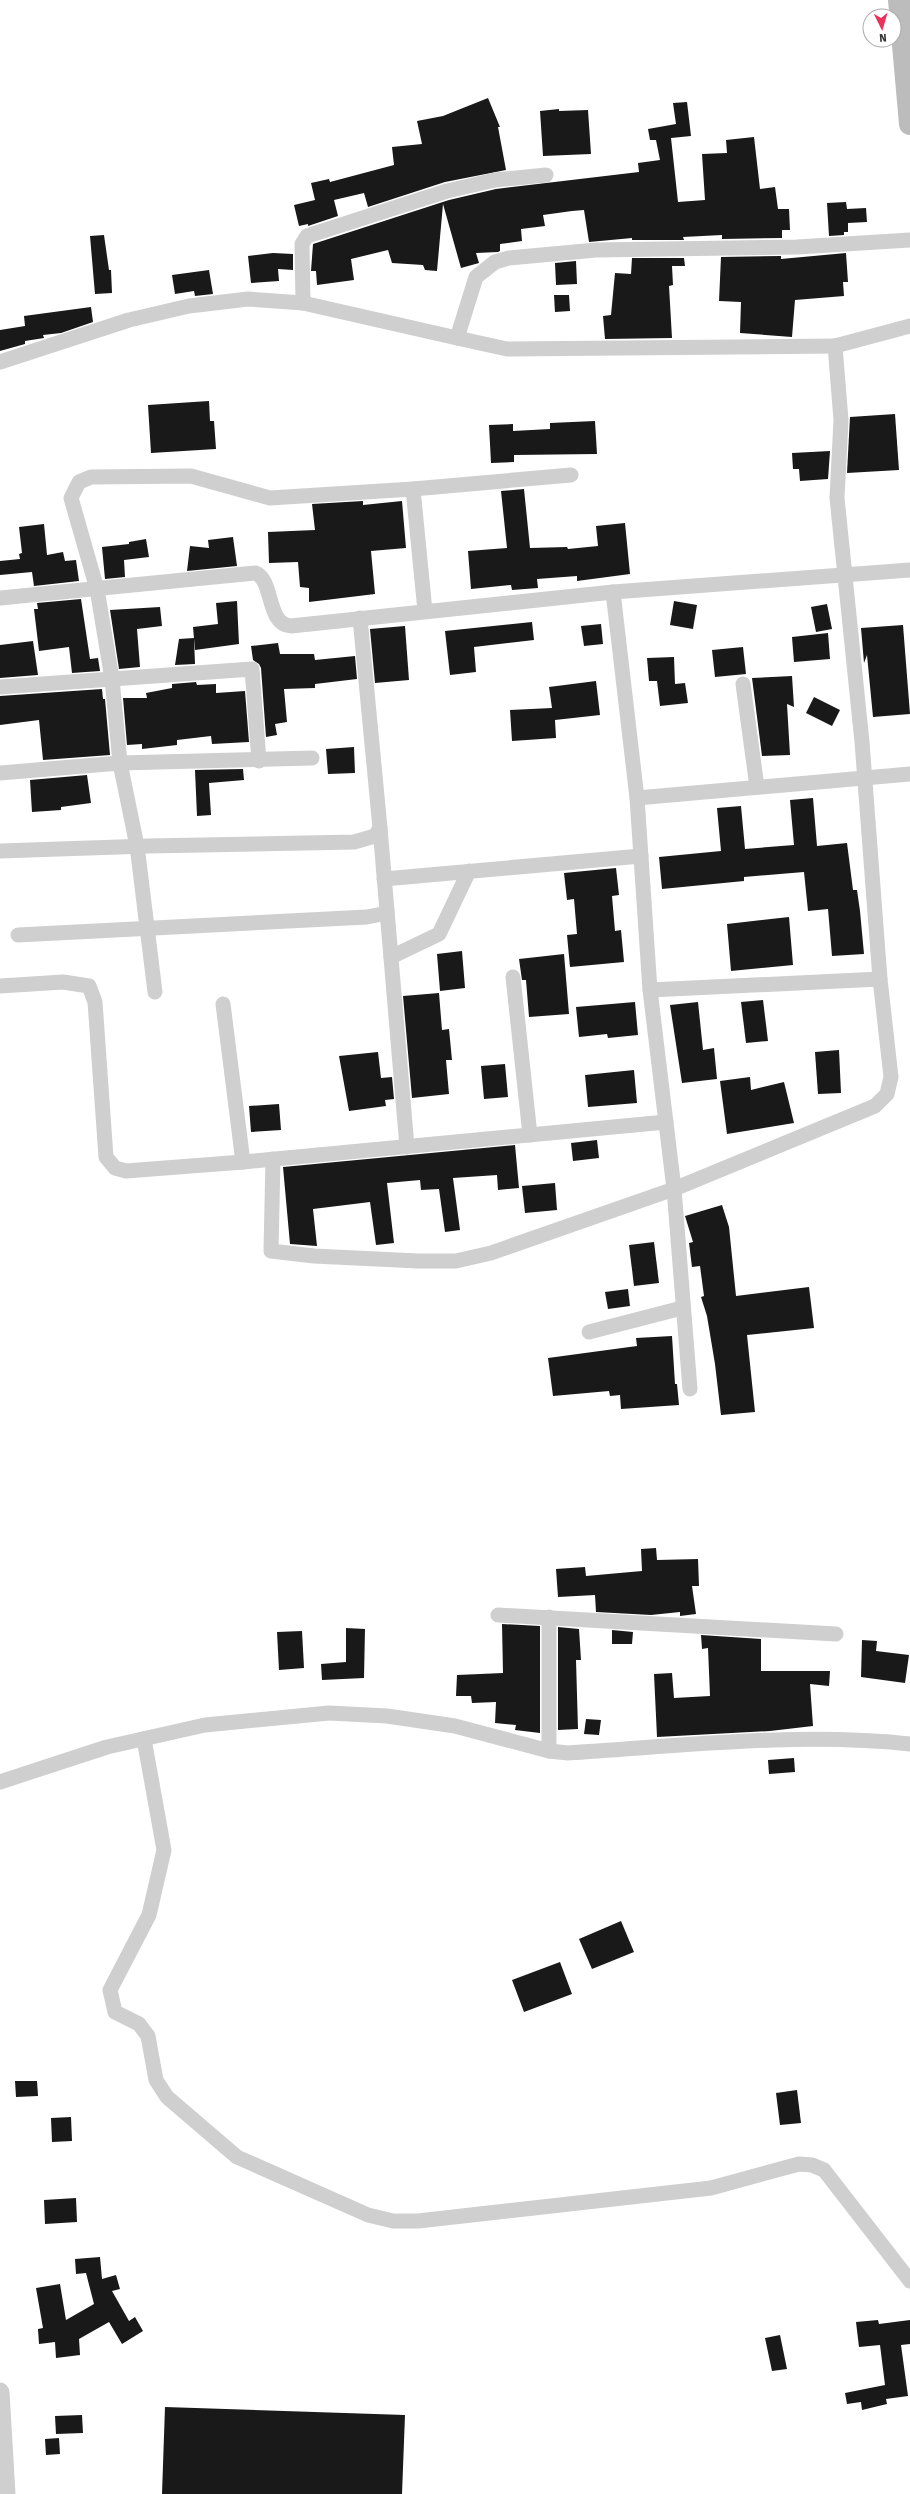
<svg xmlns="http://www.w3.org/2000/svg" width="910" height="2494" font-family="'Fira Sans',sans-serif">
	<style>
		.building { fill: #191919 }
		.lines { fill: none; stroke-linecap: round; stroke-linejoin: round }
		.minor { stroke: #cfcfcf; stroke-width: 15 }
		.tertiary { stroke: #cfcfcf; stroke-width: 19 }
		.secondary { stroke: #bcbcbc; stroke-width: 22 }
	</style>
	<rect width="100%" height="100%" fill="#fff"/>
	<g class="building">
		<path d="M488 98 500 127H498L506 170 445 182 368 207 364 193 334 200 338 216 308 226V224L299 226 294 205 315 200 311 183 329 179 330 182 394 165 392 147 422 144 417 121 443 116Z"/>
		<path d="M687 102 691 136 671 138 678 202 705 200 702 154 727 153 726 140 754 137 760 189 775 187 778 209H789L790 230H782V238L722 239V235L683 237 684 240H632V238L589 242 584 210 572 211 543 215 545 226 521 229 522 241 500 244V251L498 252 476 253 479 263 461 268 443 204 437 271 425 270 423 265 392 263 388 250 351 259 354 280 317 285 316 271H311L313 244 449 200 496 189 639 172 638 163 660 160 656 140H650L648 129 676 124 673 103Z"/>
		<path d="M559 109V111L588 110 591 154 543 156 540 111Z"/>
		<path d="M846 202 847 209 866 208 867 222 848 223V232H844V235L829 236 827 203Z"/>
		<path d="M104 235 109 270H111L112 293 95 294 90 236Z"/>
		<path d="M273 253 293 254V270L278 269 279 281 251 283 248 256Z"/>
		<path d="M846 253 848 282H843L844 296 795 300 792 337 740 333 741 302 719 301 721 257 781 256V259Z"/>
		<path d="M632 258H684L685 266H672L673 285 669 286 672 338 605 339 603 316 611 315 615 273 631 274Z"/>
		<path d="M576 261 577 284 556 285 555 263Z"/>
		<path d="M209 270 213 294 195 296 194 291 175 294 172 275Z"/>
		<path d="M554 295H569L570 311 555 312Z"/>
		<path d="M91 307 93 322 61 333 43 335 44 338 25 341V344L0 351V330L25 326 24 316Z"/>
		<path d="M209 401 210 421H214L216 449 151 453 148 405Z"/>
		<path d="M895 414 899 470 847 473 850 417Z"/>
		<path d="M595 421 597 454 514 455V462L491 463 489 425 513 424V431L550 429V423Z"/>
		<path d="M830 451 828 479 800 481 799 469H793L792 453Z"/>
		<path d="M524 489 530 548 567 547 568 549 598 546 596 526 625 523 630 574 577 581V576L537 579 538 588 512 590 511 585 471 589 468 551 507 548 501 491Z"/>
		<path d="M363 501V505L402 501 406 548 371 551 375 594 309 602V588L300 587 298 562 269 563 268 532 315 530 312 504Z"/>
		<path d="M44 524 47 555 63 552 65 561 76 560 79 581 34 586 32 572 0 575V561L20 559 19 554 22 553 19 527Z"/>
		<path d="M233 537 237 566 187 571 190 546 209 548 208 540Z"/>
		<path d="M146 539 149 557 124 560 125 577 105 579 102 547 129 544V542Z"/>
		<path d="M81 599 90 659 98 658 100 671 72 673 69 647 39 651 34 609H38L37 603Z"/>
		<path d="M237 601 239 644 195 650 193 627 218 624 216 603Z"/>
		<path d="M674 601 697 605 693 629 670 625Z"/>
		<path d="M827 604 832 629 816 632 811 607Z"/>
		<path d="M160 607 162 626 137 629 140 667 119 669 110 610Z"/>
		<path d="M532 622 534 640 474 647 476 672 450 675 445 631Z"/>
		<path d="M601 624 603 644 584 646 581 626Z"/>
		<path d="M903 625 910 714 873 717 867 655 864 663 861 628Z"/>
		<path d="M405 626 409 680 375 683 370 629Z"/>
		<path d="M828 633 830 659 794 662 792 637Z"/>
		<path d="M194 638 195 664 175 665 179 639Z"/>
		<path d="M33 641 38 675 0 678V645Z"/>
		<path d="M278 643 280 654H314L315 660 355 656 357 679 315 684V688L284 689 287 722 275 724 277 735 266 737 261 668 259 664 253 660 251 646Z"/>
		<path d="M743 647 746 674 715 677 712 650Z"/>
		<path d="M674 657 675 684 685 683 688 703 660 706 657 681H649L647 658Z"/>
		<path d="M792 676 794 707 787 704 790 755 762 756 752 678Z"/>
		<path d="M596 681 600 715 555 720 556 738 512 741 510 710 552 708 549 687Z"/>
		<path d="M196 682 197 685 216 684V693L245 691 249 742 212 744 211 736 177 740V745L142 749V744L127 745 123 698H147L146 693 172 688V684Z"/>
		<path d="M102 689 103 699H105L110 755 43 760 39 720 0 725V696Z"/>
		<path d="M814 697 840 710 832 726 806 713Z"/>
		<path d="M354 747 355 773 328 774 326 749Z"/>
		<path d="M243 769 244 780 209 783 211 815 197 816 195 770Z"/>
		<path d="M87 775 91 803 61 807V810L32 812 30 780Z"/>
		<path d="M813 798 817 846 847 843 853 890H857L860 911 864 954 832 956 828 909 808 911 804 872 744 877V881L662 889 659 857 721 851 717 808 741 806 745 849 794 845 790 800Z"/>
		<path d="M616 868 619 895 612 896 615 931 621 930 624 962 570 967 567 935 577 934 574 899 567 900 564 873Z"/>
		<path d="M789 917 793 965 731 971 727 924Z"/>
		<path d="M462 951 465 988 440 991 437 954Z"/>
		<path d="M564 954 569 1014 529 1017 526 980H522L519 959Z"/>
		<path d="M439 993 442 1030 449 1029 452 1060H446L449 1094 412 1098 403 996Z"/>
		<path d="M763 1000 768 1041 746 1043 741 1002Z"/>
		<path d="M635 1002 638 1035 608 1038 607 1034 579 1037 576 1007Z"/>
		<path d="M698 1002 703 1050 714 1048 717 1079 682 1083 670 1005Z"/>
		<path d="M839 1050 841 1093 818 1094 815 1052Z"/>
		<path d="M378 1052 381 1078 392 1077 394 1099 385 1100 386 1106 349 1111 339 1056Z"/>
		<path d="M505 1064 508 1097 484 1099 481 1066Z"/>
		<path d="M634 1070 637 1103 588 1107 585 1075Z"/>
		<path d="M750 1077 751 1090 784 1082 794 1123 727 1134 720 1081Z"/>
		<path d="M279 1104 281 1130 251 1132 249 1106Z"/>
		<path d="M597 1140 599 1158 573 1161 571 1143Z"/>
		<path d="M515 1145 519 1188 498 1190 497 1175 453 1178 460 1230 445 1232 439 1189 421 1190 420 1180 387 1183 394 1243 376 1245 370 1202 313 1209 317 1246 290 1244 283 1167Z"/>
		<path d="M555 1183 557 1210 525 1213 522 1186Z"/>
		<path d="M722 1205 729 1227 736 1296 809 1287 814 1328 747 1335 755 1412 721 1415 715 1364 707 1316 701 1297 704 1296 700 1266 692 1267 689 1243 693 1242 685 1216Z"/>
		<path d="M654 1242 659 1283 634 1286 629 1245Z"/>
		<path d="M628 1289 630 1306 608 1309 605 1292Z"/>
		<path d="M672 1336 675 1384H677L679 1405 621 1409 620 1395 610 1396 609 1391 553 1396 548 1358 637 1346 636 1338Z"/>
		<path d="M656 1548 657 1560 698 1559 699 1586H692L696 1614 680 1616V1612L651 1615 596 1612 595 1595 558 1597 556 1569 585 1567 586 1576 642 1571 641 1549Z"/>
		<path d="M502 1624 540 1626V1733L515 1730 516 1725 495 1723 496 1702 472 1703 471 1696H456L457 1675 503 1673Z"/>
		<path d="M558 1627 579 1629 581 1660H576L578 1729 558 1730Z"/>
		<path d="M346 1628 365 1629 364 1678 322 1680 321 1664 346 1662Z"/>
		<path d="M612 1630 633 1632 632 1644H612Z"/>
		<path d="M302 1631 304 1668 279 1670 277 1632Z"/>
		<path d="M701 1635 761 1639V1671H830L829 1686 810 1684 813 1726 770 1731 657 1737 654 1674 672 1673 674 1698 710 1696 708 1648 702 1649Z"/>
		<path d="M862 1640 877 1641 876 1651 909 1655 905 1683 861 1677Z"/>
		<path d="M586 1719 601 1720 599 1735 584 1734Z"/>
		<path d="M794 1758 795 1772 769 1774 768 1760Z"/>
		<path d="M621 1921 634 1952 592 1969 579 1939Z"/>
		<path d="M560 1962 572 1994 524 2012 512 1980Z"/>
		<path d="M15 2081H37L38 2096 16 2097Z"/>
		<path d="M797 2090 801 2123 780 2125 776 2093Z"/>
		<path d="M71 2117 72 2141 52 2142 51 2118Z"/>
		<path d="M76 2198 77 2222 45 2224 44 2200Z"/>
		<path d="M100 2257 102 2279 116 2275 120 2289 112 2291 129 2321 135 2317 143 2331 122 2344 109 2322 79 2339 80 2355 56 2358 55 2342 39 2344 38 2329 43 2328 36 2288 60 2284 66 2320 94 2304 86 2273 76 2274 75 2259Z"/>
		<path d="M878 2320 879 2324 910 2320V2344L901 2345 908 2396 886 2399 887 2404 862 2410 861 2402 847 2404 845 2393 885 2385 880 2345 859 2347 856 2322Z"/>
		<path d="M780 2335 787 2369 772 2371 765 2338Z"/>
		<path d="M165 2407 405 2415 402 2494H162Z"/>
		<path d="M82 2415 83 2433 56 2434 55 2416Z"/>
		<path d="M59 2438 60 2454 46 2455 45 2439Z"/>
	</g>
	<g class="lines">
		<g class="minor">
			<path d="M303 303 302 244 307 236 447 191 495 180 546 175"/>
			<path d="M457 338 507 349 835 346"/>
			<path d="M0 362 129 320 189 306 248 299 303 303 457 338 476 277 495 262 509 258 596 250 797 247 910 240"/>
			<path d="M413 489 425 611"/>
			<path d="M613 592 637 798 650 990 674 1189 690 1389"/>
			<path d="M0 598 255 573C274 579 266 625 291 626L613 592 910 570"/>
			<path d="M743 684 757 787"/>
			<path d="M0 687 252 669 259 761"/>
			<path d="M0 773 120 763 312 758"/>
			<path d="M637 798 910 774"/>
			<path d="M380 828 407 1147"/>
			<path d="M0 851 148 846 354 842 375 836 380 828 360 618"/>
			<path d="M384 879 641 856"/>
			<path d="M18 935 367 917 387 913"/>
			<path d="M391 957 439 934 469 871"/>
			<path d="M513 977 530 1135"/>
			<path d="M0 986 63 982 89 986 95 1002 106 1157 115 1168 126 1171 243 1162 666 1122"/>
			<path d="M650 990 880 979"/>
			<path d="M155 992 137 846 120 763 112 679 97 589 71 498 79 482 91 477 191 476 270 498 413 489 571 475"/>
			<path d="M223 1004 243 1162"/>
			<path d="M273 1159 271 1251 314 1256 418 1261H456L491 1253 674 1189 875 1106 887 1094 891 1077 880 979 862 742 837 498 841 420 835 346 910 326"/>
			<path d="M589 1332 682 1308"/>
			<path d="M498 1615 836 1634"/>
			<path d="M549 1617V1751"/>
			<path d="M144 1739 164 1850 149 1915 110 1990 115 2012 139 2024 148 2036 156 2080 167 2097 237 2157 368 2215 393 2221H418L711 2188 799 2164 812 2165 824 2170 910 2281"/>
			<path d="M0 1782 107 1747 205 1725 329 1713 387 1716 455 1726 549 1751 568 1753C681 1746 797 1732 910 1744"/>
		</g>
		<path class="tertiary" d="M0 2392 6 2494"/>
		<path class="secondary" d="M899 0 910 124"/>
	</g>
	<g transform="translate(882 28) rotate(175)"><circle r="19" fill="#ffffff" stroke="#adadad"/>
	<path d="M0-3L7 15L0 10L-7 15Z" fill="#ec315a"/>
	<text y="-6" font-size="11" font-weight="bold" text-anchor="middle" fill="#323232">N</text>
	</g>
</svg>
